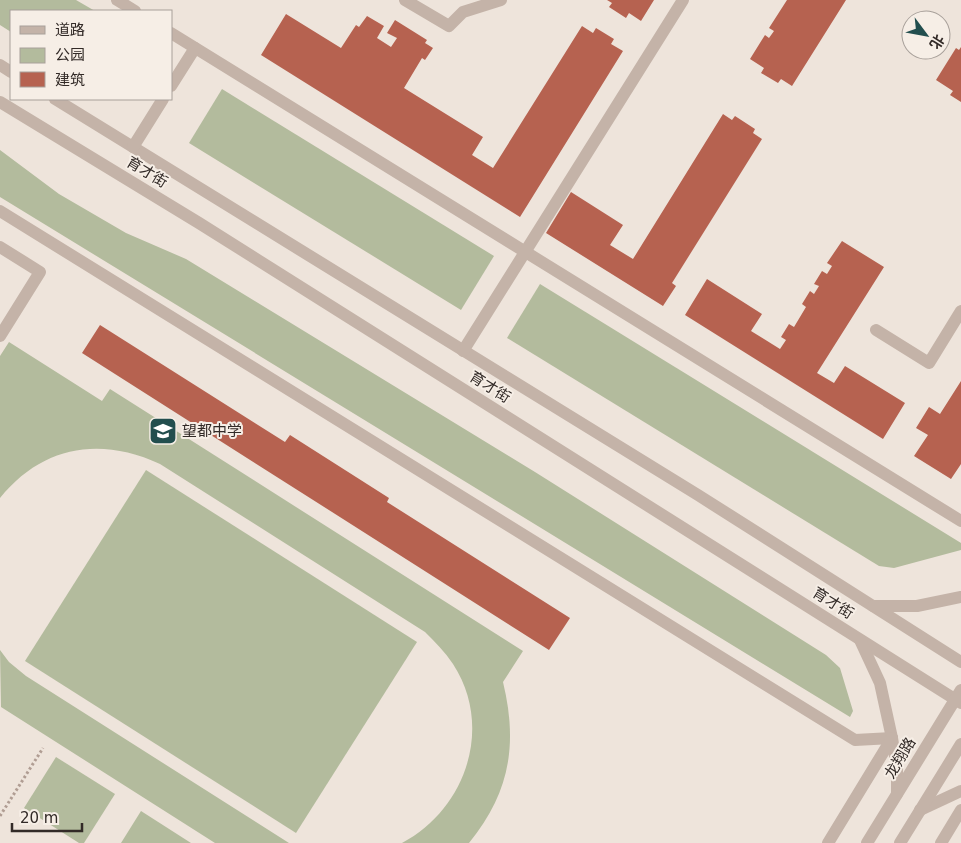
<svg xmlns="http://www.w3.org/2000/svg" width="961" height="843" font-family="'DejaVu Sans','Noto Sans SC',sans-serif">
	<style>
		.green { fill: #b3bb9d }
		.building { fill: #b66250 }
		.lines { fill: none; stroke-linecap: round; stroke-linejoin: round }
		.path { stroke: #b09d93; stroke-width: 3; stroke-dasharray: 2.5 2.5; stroke-linecap: butt }
		.minor { stroke: #c4b3a8; stroke-width: 12 }
		.labels { text-anchor: middle; stroke-width: 4; stroke-linejoin: round; paint-order: stroke }
		.street-label { font-size: 15px; fill: #322a27; stroke: #f6eee6 }
		.poi-label { font-size: 15px; fill: #322a27; stroke: #f6eee6; text-anchor: start }
	</style>
	<rect width="100%" height="100%" fill="#eee4db"/>
	<g class="green">
		<path d="M0 0H76L95 11H11V32L0 25Z"/>
		<path d="M222 89 494 256 461 310 189 143Z"/>
		<path d="M0 150 59 194 126 233 186 259 535 472 826 655 840 668 853 711 850 717 0 197Z"/>
		<path d="M540 284 961 543V550L894 568 879 566 507 338Z"/>
		<path d="M9 342 102 401 110 389 523 651 503 682C518 744 510 793 469 843H402C466 809 494 727 453 664 445 652 435 642 425 632L160 464C100 436 42 446 0 498V356Z"/>
		<path d="M146 470 417 642 296 833 25 661Z"/>
		<path d="M0 650 9 662 26 676 289 843H215L1 707Z"/>
		<path d="M56 757 115 794 84 843H79L24 808Z"/>
		<path d="M141 811 191 843H121Z"/>
	</g>
	<g class="building">
		<path d="M607 0H654L641 21 629 13 626 18 609 7 612 3Z"/>
		<path d="M787 0H846L792 86 781 79 778 83 761 73 764 68 750 59 765 35 769 38 774 31 769 28Z"/>
		<path d="M286 14 341 48 356 25 359 27 367 16 384 26 377 38 391 47 397 38 387 33 395 20 427 40 425 43 433 48 425 60 422 58 404 88 483 137 472 155 493 168 582 26 593 33 596 28 614 39 611 44 623 51 520 217 261 55Z"/>
		<path d="M961 47V102L950 95 953 91 936 80 956 48 959 50Z"/>
		<path d="M723 114 732 120 735 116 755 129 753 133 762 139 672 283 676 286 663 306 546 233 571 192 623 225 610 245 633 259Z"/>
		<path d="M842 241 884 267 817 373 834 383 845 366 905 403 883 439 685 315 707 279 762 314 751 331 780 349 786 340 781 337 789 324 794 327 806 307 802 304 810 291 814 294 819 286 814 284 822 271 827 274 832 266 827 263Z"/>
		<path d="M100 325 285 442 290 435 389 498 387 502 570 618 549 650 82 353Z"/>
		<path d="M961 381V464L951 479 914 456 928 435 916 428 929 407 940 414Z"/>
	</g>
	<g class="lines">
		<path class="path" d="M0 816 43 748"/>
		<g class="minor">
			<path d="M117 0 135 11"/>
			<path d="M405 0 449 26 463 12 501 0"/>
			<path d="M171 33 961 521"/>
			<path d="M0 65 11 72"/>
			<path d="M171 86 195 48"/>
			<path d="M55 99 698 495 961 662"/>
			<path d="M0 102 199 223 961 703"/>
			<path d="M133 147 163 99"/>
			<path d="M0 211 855 740 892 738"/>
			<path d="M0 247 40 272 0 336"/>
			<path d="M876 330 929 363 961 311"/>
			<path d="M463 351 683 0"/>
			<path d="M873 606H917L961 597"/>
			<path d="M860 640 880 683 892 738 897 768V794"/>
			<path d="M920 810 961 791"/>
			<path d="M828 843 892 738"/>
			<path d="M867 843 961 690"/>
			<path d="M900 843 961 744"/>
			<path d="M941 843 961 810"/>
		</g>
	</g>
	<defs>
		<symbol id="school-square" viewBox="-11 -11 22 22"><rect x="-9" y="-9" width="18" height="18" rx="4" fill="#224e4e" stroke="#f6eee6"/><path d="M0-5L7-2L0 1L-7-2ZM-4 1L0 2.5L4 1V4Q0 6-4 4Z" fill="#fff"/></symbol>
	</defs>
	<g fill-rule="evenodd">
		<use href="#school-square" x="147" y="415" width="32" height="32"/>
	</g>
	<g class="labels">
		<g class="street-label">
			<text transform="translate(147 172) rotate(31)" y="5">育才街</text>
			<text transform="translate(490 387) rotate(32)" y="5">育才街</text>
			<text transform="translate(833 603) rotate(32)" y="5">育才街</text>
			<text transform="translate(900 758) rotate(-59)" y="5">龙翔路</text>
		</g>
		<g class="poi-label">
			<text x="182" y="436">望都中学</text>
		</g>
	</g>
	<rect x="10" y="10" width="162" height="90" fill="#f6eee6" stroke="#a8a09a"/>
	<rect x="20" y="26" width="25" height="8" fill="#c4b3a8" stroke="#a8a09a"/>
	<text x="55" y="35" font-size="15" fill="#322a27">道路</text>
	<rect x="20" y="48" width="25" height="15" fill="#b3bb9d" stroke="#a8a09a"/>
	<text x="55" y="60" font-size="15" fill="#322a27">公园</text>
	<rect x="20" y="72" width="25" height="15" fill="#b66250" stroke="#a8a09a"/>
	<text x="55" y="85" font-size="15" fill="#322a27">建筑</text>
	<g transform="translate(926 35) rotate(122)"><circle r="24" fill="#f6eee6" stroke="#a8a09a"/>
	<path d="M0-4L9 19L0 12L-9 19Z" fill="#224e4e"/>
	<text y="-8" font-size="14" font-weight="bold" text-anchor="middle" fill="#322a27">北</text>
	</g>
	<path d="M12 823v8h70v-8" fill="none" stroke="#322a27" stroke-width="2.5"/>
	<text x="20" y="823" font-size="15" fill="#322a27" stroke="#f6eee6" stroke-width="4" paint-order="stroke">20 m</text>
</svg>
